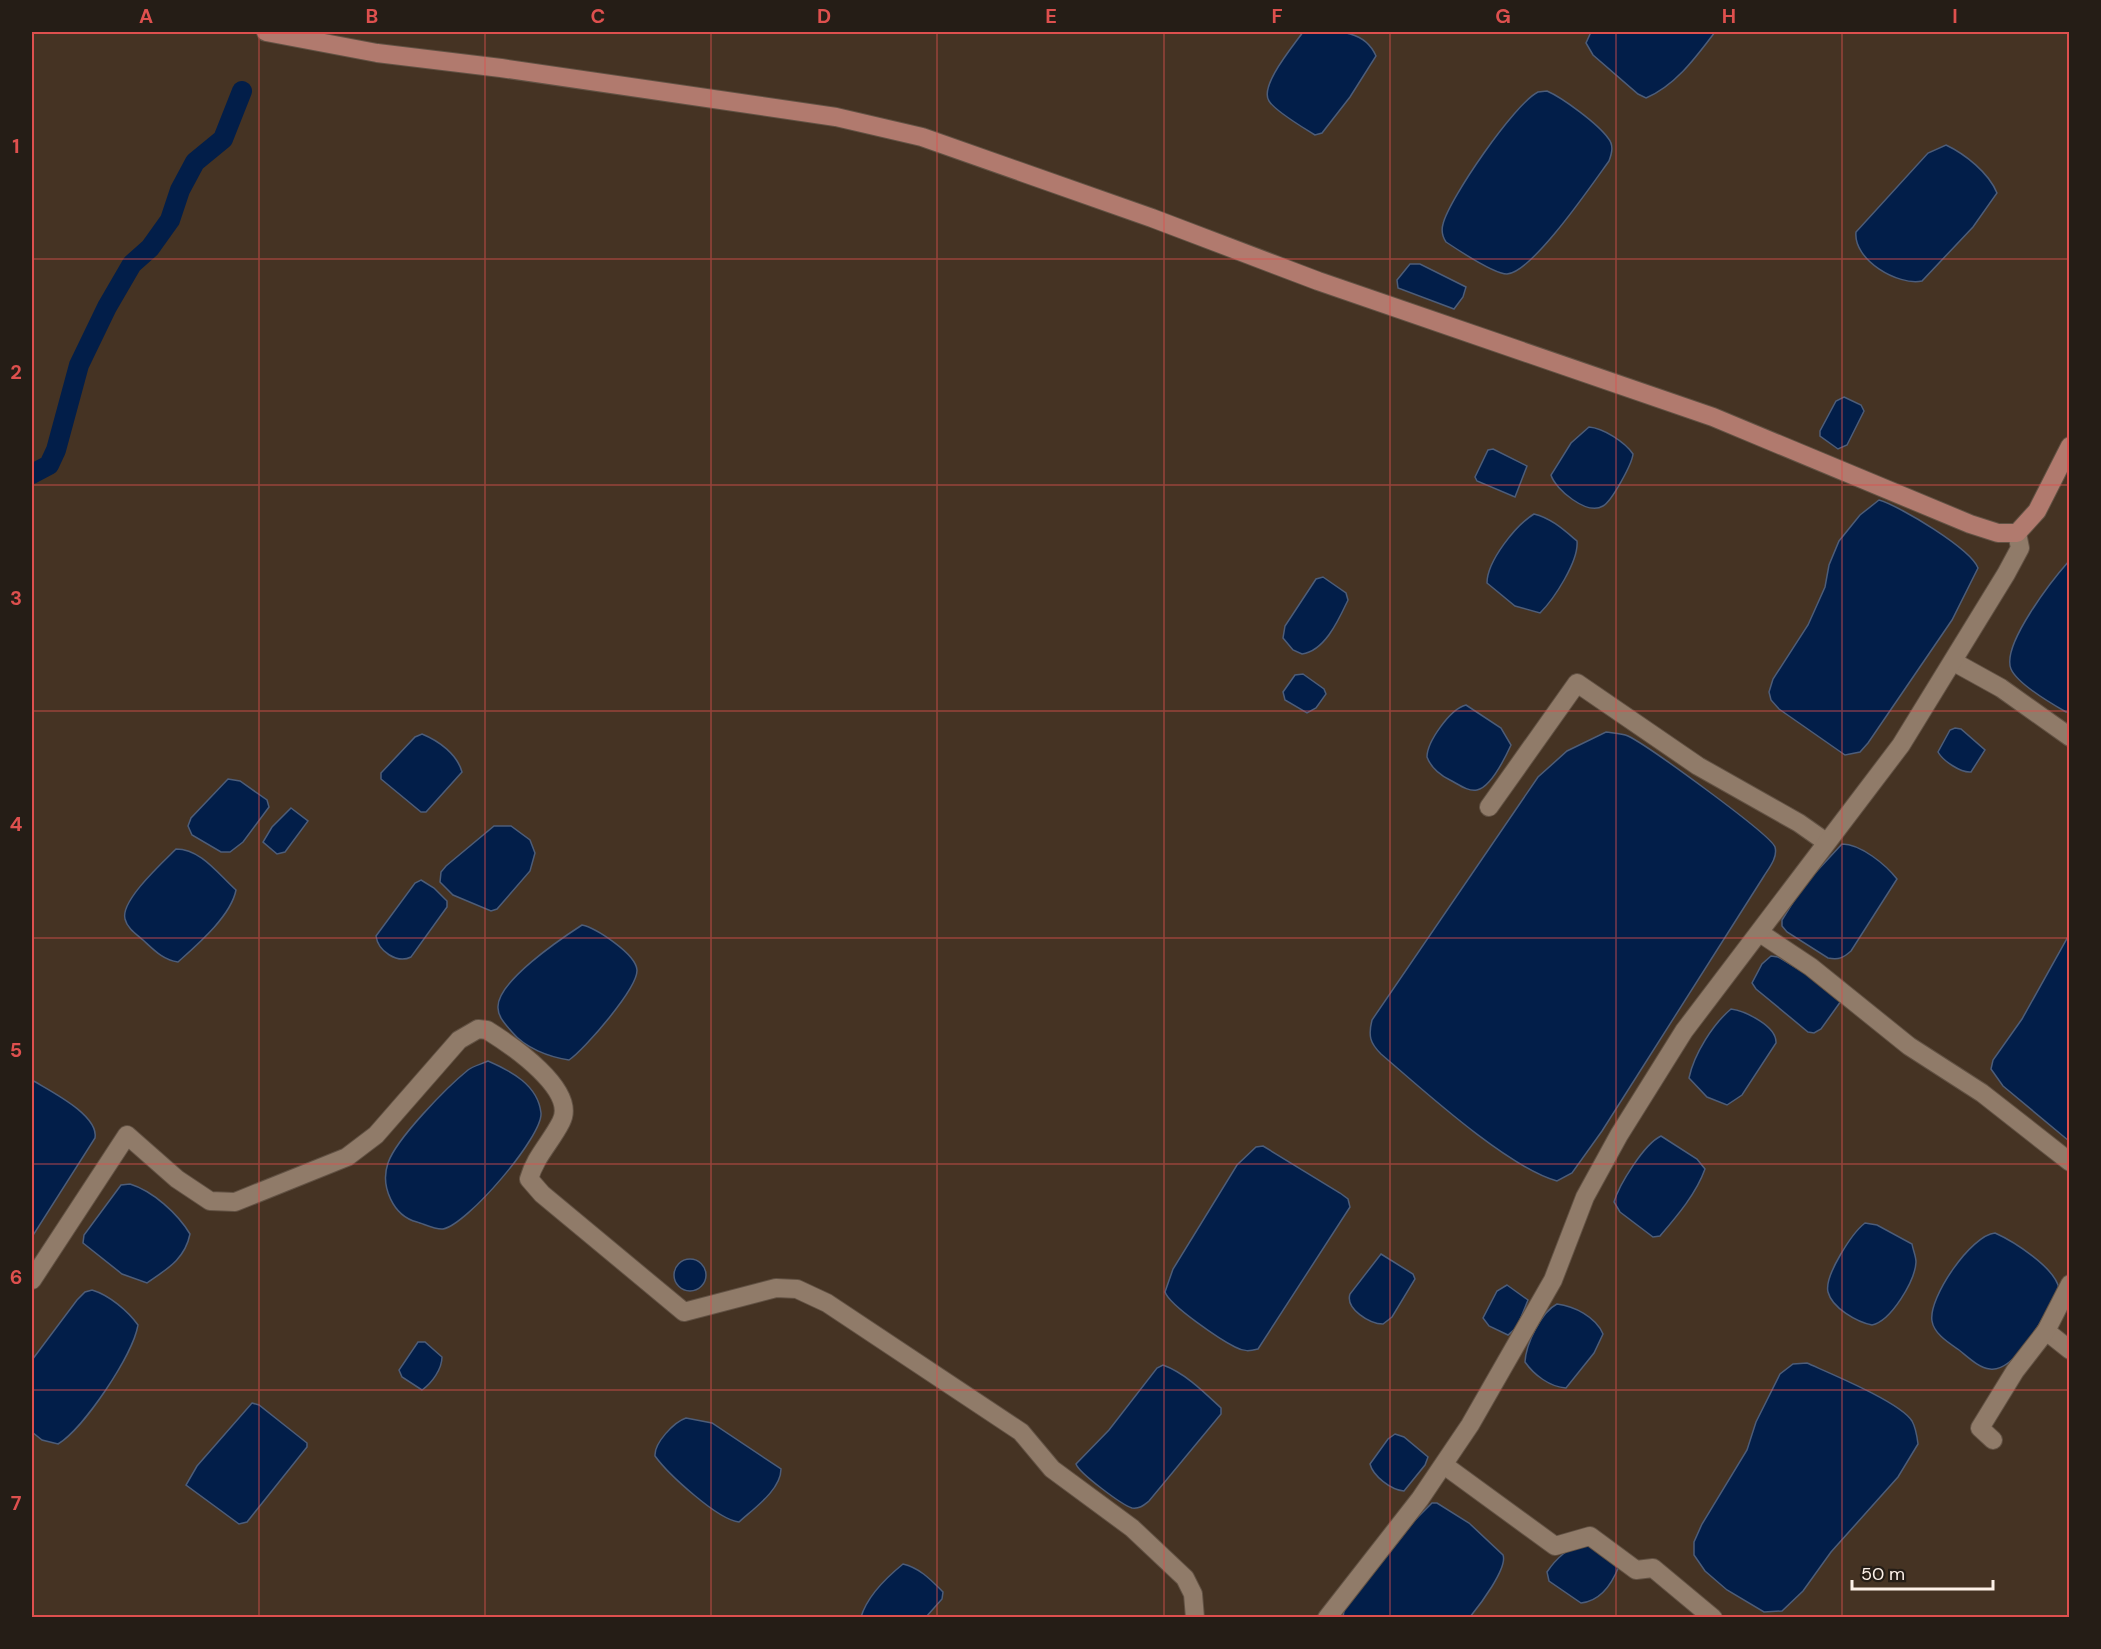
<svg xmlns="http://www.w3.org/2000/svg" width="2101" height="1649" font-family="'DM Sans',sans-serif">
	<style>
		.water { fill: #021e49; stroke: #4d5d79; stroke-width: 1.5 }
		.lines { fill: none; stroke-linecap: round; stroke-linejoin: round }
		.canal { stroke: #021e49; stroke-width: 20 }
		.street-casing { stroke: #625244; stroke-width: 20 }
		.secondary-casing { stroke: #625244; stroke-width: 20 }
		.street { stroke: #907b69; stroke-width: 18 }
		.secondary { stroke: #b17a6e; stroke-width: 18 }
		.grid { fill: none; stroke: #de504e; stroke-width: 1.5; stroke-opacity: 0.55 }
		.neatline { fill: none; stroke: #de504e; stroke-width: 2 }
		.grid-label { font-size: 20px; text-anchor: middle; font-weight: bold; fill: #de504e }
	</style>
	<rect width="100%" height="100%" fill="#453323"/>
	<g class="water">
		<path d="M1303 32C1330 32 1363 26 1376 56L1350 97 1322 133 1315 135C1304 128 1276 112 1269 101 1259 86 1294 45 1303 32Z"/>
		<path d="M1591 32H1715C1696 57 1676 85 1646 98L1638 94 1593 55 1586 43Z"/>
		<path d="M1547 91C1563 98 1598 124 1608 138 1614 145 1612 153 1609 161 1593 183 1532 273 1507 274 1494 274 1458 250 1446 242 1442 236 1441 231 1443 224 1449 199 1515 103 1538 92 1538 92 1547 91 1547 91Z"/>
		<path d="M1946 145C1965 154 1989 173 1997 193L1973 227 1922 281C1898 286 1853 260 1856 232L1928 153Z"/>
		<path d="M1410 264H1420L1466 287 1463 297 1454 309 1398 288 1397 280Z"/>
		<path d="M1844 397 1861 405 1864 411 1847 445 1838 449 1820 436V431L1836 401Z"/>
		<path d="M1589 427C1603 428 1625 442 1633 454 1632 464 1612 501 1603 506 1587 516 1555 489 1551 475L1571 443Z"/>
		<path d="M1493 449 1527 466 1515 497 1477 481 1475 477 1488 450Z"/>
		<path d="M1879 500C1900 506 1971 549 1978 568L1952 620 1868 743 1860 752 1845 755 1779 709 1771 700 1769 692 1773 679 1808 625 1825 587 1829 565 1839 541 1860 515Z"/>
		<path d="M1534 514C1551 518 1564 530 1577 541 1579 561 1554 599 1540 613L1515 606 1487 583C1487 561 1516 525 1534 514Z"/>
		<path d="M2069 561 2070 712H2066C2052 704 2017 683 2011 669 2001 645 2053 579 2069 561Z"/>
		<path d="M1323 577 1346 593 1348 600C1339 619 1325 651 1302 654L1293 650 1283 638 1285 626 1316 579Z"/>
		<path d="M1303 674 1324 689 1326 694 1316 708 1307 713 1285 700 1283 692 1295 675Z"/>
		<path d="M1466 705 1501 728 1511 745C1505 758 1491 787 1477 790 1468 792 1458 784 1450 780 1440 775 1431 768 1427 757 1427 742 1450 709 1466 705Z"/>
		<path d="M1955 728 1961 729 1985 750 1971 772C1961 773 1943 761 1938 752L1950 730Z"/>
		<path d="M1606 732C1613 733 1622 733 1628 736 1647 745 1770 834 1775 847 1778 857 1769 868 1764 876L1602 1131 1572 1173 1557 1181C1507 1167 1423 1090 1381 1054 1370 1043 1368 1036 1372 1020L1538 777 1567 751Z"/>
		<path d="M422 734C439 741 457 754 462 772L426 812H421L381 779V773L415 737Z"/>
		<path d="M228 779 240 781 267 800 269 807 243 842 230 852H221L192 835 188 826 191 818Z"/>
		<path d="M291 808 308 821 285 852 277 854 263 842 272 827Z"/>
		<path d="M494 826H511L530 840 535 853 530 871 497 909 491 911 453 895 440 882 441 872 446 866Z"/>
		<path d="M1842 844C1861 844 1886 865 1897 879L1851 951C1843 958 1839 960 1828 958L1787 932 1782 926V920L1803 886Z"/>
		<path d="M176 849C201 849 218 874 236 890 231 916 197 945 178 962 163 960 154 950 143 940 136 934 127 928 125 919 120 901 163 862 176 849Z"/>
		<path d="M421 880 434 888 447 901V907L411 957C397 964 378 951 376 936L415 883Z"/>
		<path d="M582 925C596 928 636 954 637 970 638 988 584 1050 569 1060 549 1057 525 1048 512 1032 506 1025 498 1017 498 1008 496 982 562 938 582 925Z"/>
		<path d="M2069 935V1141L2003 1086 1991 1069 1993 1060 2022 1019Z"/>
		<path d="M1771 956 1778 957 1825 985 1841 1001 1821 1029 1814 1033 1808 1032 1756 989 1752 983 1762 964Z"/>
		<path d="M1731 1009C1745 1011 1777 1026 1776 1043L1742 1095 1727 1105 1707 1097 1689 1078C1694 1054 1713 1024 1731 1009Z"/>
		<path d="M488 1061C511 1071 538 1085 541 1113 543 1136 467 1225 443 1229 436 1230 424 1224 417 1222 393 1216 380 1186 388 1163 396 1139 447 1087 468 1070 473 1066 482 1064 488 1061Z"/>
		<path d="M32 1080C50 1091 99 1115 95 1138L32 1237Z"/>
		<path d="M1661 1136 1697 1159 1705 1169C1696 1194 1677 1216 1660 1236L1653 1237 1620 1212 1614 1202C1619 1185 1644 1144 1661 1136Z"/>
		<path d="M1263 1146 1340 1193 1348 1199 1350 1207 1258 1349C1250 1351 1244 1352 1235 1347 1221 1340 1170 1306 1165 1292L1173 1269 1237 1165 1256 1147Z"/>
		<path d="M130 1184C153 1191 178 1214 190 1234 185 1259 167 1269 147 1283L122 1274 83 1243 84 1235 121 1185Z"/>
		<path d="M1865 1223 1877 1225 1912 1244C1913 1250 1916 1256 1916 1262 1915 1281 1891 1321 1872 1325 1857 1322 1832 1308 1828 1292 1824 1276 1852 1233 1865 1223Z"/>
		<path d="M1995 1233C2013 1241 2056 1268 2059 1289 2048 1309 2017 1373 1990 1369 1979 1368 1968 1357 1959 1350 1949 1343 1934 1334 1932 1321 1928 1298 1971 1235 1995 1233Z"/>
		<path d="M1381 1254 1413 1274 1415 1279 1392 1317 1383 1324C1370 1324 1345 1309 1350 1294Z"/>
		<circle cx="690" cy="1275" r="16"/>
		<path d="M1507 1285 1528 1300 1517 1327 1508 1335 1489 1326 1483 1318 1497 1291Z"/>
		<path d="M92 1290C109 1295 128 1311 138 1325 133 1355 84 1428 58 1444L42 1440 32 1432V1360L77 1300 85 1292Z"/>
		<path d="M1557 1304C1574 1306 1596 1317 1603 1334L1594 1353 1566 1388C1550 1387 1534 1375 1525 1362 1526 1344 1541 1312 1557 1304Z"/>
		<path d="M418 1342H425L442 1357C442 1369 432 1383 422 1390L402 1377 399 1370Z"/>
		<path d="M1807 1363C1829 1373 1900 1402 1912 1421 1916 1428 1917 1436 1918 1444L1898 1477 1831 1552 1803 1591 1782 1611 1764 1612 1727 1590 1705 1571 1694 1555V1542L1702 1524 1747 1450 1756 1422 1780 1374 1793 1364Z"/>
		<path d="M1163 1365C1185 1373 1204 1392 1221 1408V1414L1149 1501C1144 1505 1140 1509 1132 1508 1122 1505 1079 1473 1076 1464L1109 1430 1157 1368Z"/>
		<path d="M252 1403 259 1405 307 1443V1447L247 1522 239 1524 186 1485 197 1466Z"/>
		<path d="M686 1418 712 1423 781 1469C781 1490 753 1509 739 1522 718 1520 668 1474 655 1456 654 1443 674 1422 686 1418Z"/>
		<path d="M1395 1434 1404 1437 1428 1457 1425 1465 1404 1491C1391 1490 1373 1476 1370 1464L1388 1439Z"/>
		<path d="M1432 1503H1437L1469 1523 1503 1555C1508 1568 1479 1606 1470 1617L1343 1618 1344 1610 1415 1520Z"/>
		<path d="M1585 1540 1619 1566C1612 1584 1600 1601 1581 1603L1549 1581 1547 1572C1557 1557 1568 1549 1585 1540Z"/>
		<path d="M903 1564C920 1568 931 1580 943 1592L942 1599 926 1617H861C867 1597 887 1577 903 1564Z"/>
	</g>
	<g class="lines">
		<path class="canal" d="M32 474 49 465 56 450 79 365 107 307 132 264 150 248 170 220 180 190 195 162 223 139 242 91"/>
		<defs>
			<g id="street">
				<path d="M1954 662 2001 688 2070 737"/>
				<path d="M1489 807 1577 683 1698 766 1799 823 1826 842"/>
				<path d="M1760 933 1811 967 1909 1046 1982 1093 2070 1162"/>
				<path d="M32 1280 127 1135 177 1179 210 1201 235 1202 347 1157 376 1135 459 1040 478 1029 487 1030C511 1045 578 1090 561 1122 551 1142 535 1157 529 1179L542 1194 684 1312 776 1288 797 1289 827 1303 1021 1432 1052 1469 1132 1528 1185 1578 1193 1594 1195 1618"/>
				<path d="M2046 1331 2070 1350"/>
				<path d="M1993 1440 1980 1428 2015 1371 2046 1331 2070 1284"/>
				<path d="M1444 1465 1555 1546 1590 1536 1636 1570 1653 1568 1713 1618"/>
				<path d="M1327 1618 1420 1499 1470 1425 1553 1280 1585 1197 1619 1135 1684 1031 1901 745 2006 574 2020 548 2017 533"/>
			</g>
			<path id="secondary" d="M266 32 377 53 501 68 836 117 922 137 1152 218 1318 281 1713 417 1970 524 1998 533H2017L2037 511 2070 446"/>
		</defs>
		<use href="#street" class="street-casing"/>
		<use href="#secondary" class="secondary-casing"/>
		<use href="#street" class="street"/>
		<use href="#secondary" class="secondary"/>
	</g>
	<path class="grid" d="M259 32V1618M485 32V1618M711 32V1618M937 32V1618M1164 32V1618M1390 32V1618M1616 32V1618M1842 32V1618M32 259H2070M32 485H2070M32 711H2070M32 938H2070M32 1164H2070M32 1390H2070"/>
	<rect width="2101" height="1649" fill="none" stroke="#251d16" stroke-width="66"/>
	<path d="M1852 1580v9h141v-9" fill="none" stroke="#fdf1e8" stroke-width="3"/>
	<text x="1861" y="1580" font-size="18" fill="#fdf1e8" stroke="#251d16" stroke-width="4.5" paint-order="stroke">50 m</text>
	<rect x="33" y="33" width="2035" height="1583" class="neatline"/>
	<g class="grid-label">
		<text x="146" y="23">A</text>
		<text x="372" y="23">B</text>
		<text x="598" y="23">C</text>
		<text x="824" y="23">D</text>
		<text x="1051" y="23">E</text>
		<text x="1277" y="23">F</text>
		<text x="1503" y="23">G</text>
		<text x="1729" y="23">H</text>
		<text x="1955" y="23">I</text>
		<text x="16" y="153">1</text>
		<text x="16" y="379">2</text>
		<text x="16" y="605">3</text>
		<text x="16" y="831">4</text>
		<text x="16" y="1057">5</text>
		<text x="16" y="1284">6</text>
		<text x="16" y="1510">7</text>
	</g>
</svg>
